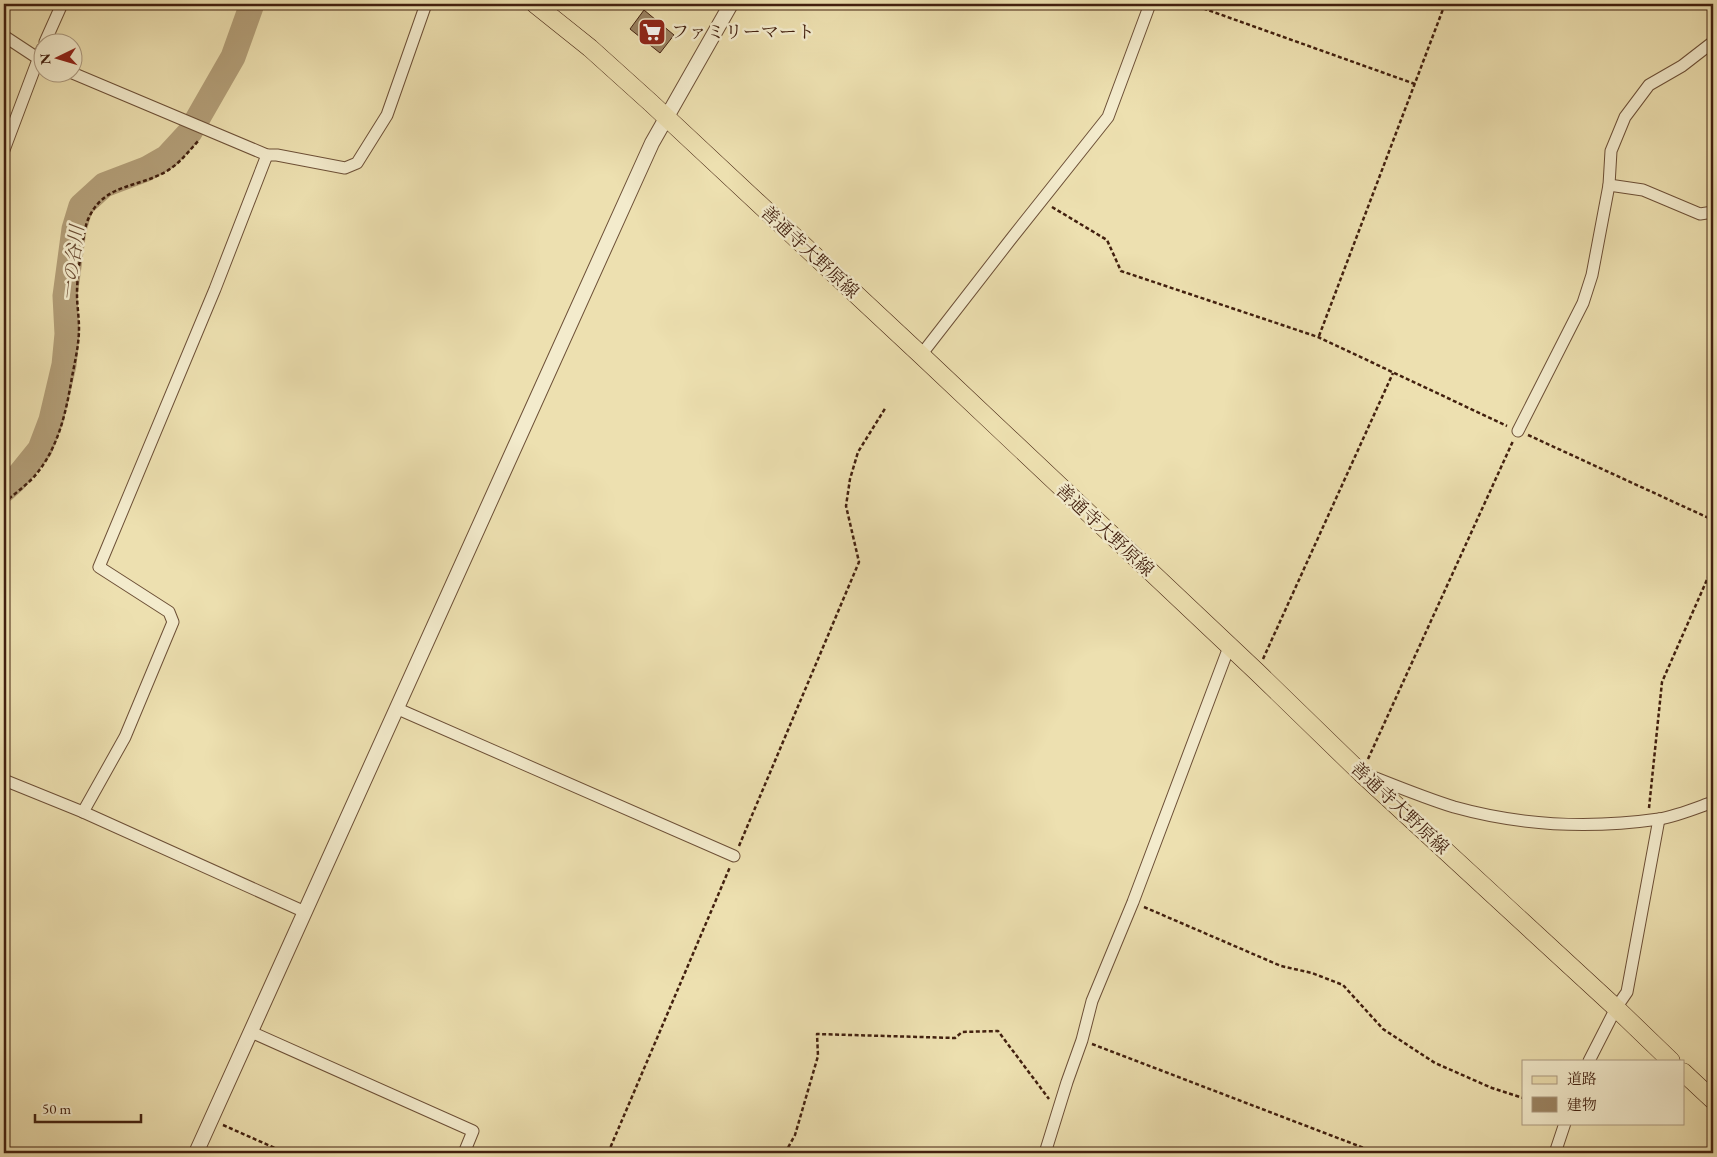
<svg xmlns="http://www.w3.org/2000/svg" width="1717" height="1157" font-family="'EB Garamond','Noto Serif JP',serif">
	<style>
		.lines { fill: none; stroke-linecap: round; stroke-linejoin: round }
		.river { stroke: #b39f79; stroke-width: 25 }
		.building { fill: #9b8463; stroke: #42200f }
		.minor-casing { stroke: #6d5037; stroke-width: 13 }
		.tertiary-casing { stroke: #6d5037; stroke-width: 16 }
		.primary-casing { stroke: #42200f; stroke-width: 19 }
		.path { stroke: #42200f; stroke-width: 2.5; stroke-dasharray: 4 2.5; stroke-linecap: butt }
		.minor { stroke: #f3ebcc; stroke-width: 11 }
		.tertiary { stroke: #f3ebcc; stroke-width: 14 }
		.primary { stroke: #ede0b0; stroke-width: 18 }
		.labels { text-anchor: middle; stroke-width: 5; stroke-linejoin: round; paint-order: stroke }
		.poi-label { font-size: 18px; fill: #42200f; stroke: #f3ebcc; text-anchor: start }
		.street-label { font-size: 18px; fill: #42200f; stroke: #f3ebcc }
		.water-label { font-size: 19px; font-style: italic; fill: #6a4c34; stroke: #f3ebcc }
	</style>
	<rect width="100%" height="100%" fill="#ede0b0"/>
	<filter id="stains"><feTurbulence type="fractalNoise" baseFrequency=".004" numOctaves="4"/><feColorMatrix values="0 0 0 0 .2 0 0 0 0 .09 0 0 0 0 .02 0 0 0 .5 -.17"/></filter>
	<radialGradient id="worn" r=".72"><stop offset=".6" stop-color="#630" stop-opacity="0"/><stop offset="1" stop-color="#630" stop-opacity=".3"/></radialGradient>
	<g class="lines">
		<path class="river" d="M4 490 15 480 40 449 51 420 64 365 67 334 65 296 74 229 81 206 104 185 146 169 167 157 190 132 233 57 252 4"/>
	</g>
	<path class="building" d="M644 10 674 35 660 53 630 29Z"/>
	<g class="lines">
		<defs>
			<g id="minor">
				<path d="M4 36 42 61"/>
				<path d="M45 42 62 4"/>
				<path d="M70 72 267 155H277L345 168 357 163 387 115 426 4"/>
				<path d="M4 150 42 49"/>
				<path d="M1609 185 1643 190 1700 214 1713 212"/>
				<path d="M921 355 1011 239 1108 117 1150 4"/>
				<path d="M1518 431 1583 303 1592 275 1609 185 1611 151 1625 117 1649 85 1682 66 1713 42"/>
				<path d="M398 709 734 856"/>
				<path d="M1368 775C1396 786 1425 798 1454 807 1522 826 1589 829 1659 819 1677 816 1696 808 1713 802"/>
				<path d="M4 780 83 812 305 912"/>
				<path d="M83 812 125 737 173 622 169 612 99 567 215 289 267 155"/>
				<path d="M251 1032 473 1131 464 1153"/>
				<path d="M1589 1061 1616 1008 1627 992 1659 819"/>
				<path d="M1045 1153 1067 1082 1082 1040 1092 1001 1133 902 1229 647"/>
				<path d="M1555 1153 1565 1123"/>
			</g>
			<path id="tertiary" d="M196 1153 652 143 731 4"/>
			<g id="primary">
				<path d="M535 4 590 48 651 103 921 355 1257 672 1361 773 1616 1008 1671 1061"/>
				<path d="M1683 1072 1713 1100"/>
			</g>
		</defs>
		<use href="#minor" class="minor-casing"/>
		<use href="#tertiary" class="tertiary-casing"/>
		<use href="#primary" class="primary-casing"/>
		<g class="path">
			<path d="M1191 4 1415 84"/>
			<path d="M1052 207 1107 240 1121 271 1318 337 1507 426"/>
			<path d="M1319 336 1445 4"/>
			<path d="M1528 435 1713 520"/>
			<path d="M4 503C13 495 24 487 33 478 58 450 66 413 72 377 75 361 79 345 79 328 79 317 77 305 77 294 77 277 80 258 83 241 84 235 85 228 87 222 102 183 136 189 167 171 180 163 189 151 199 140"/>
			<path d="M1263 659 1393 373"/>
			<path d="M1368 759 1513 441"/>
			<path d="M1649 808 1662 682 1713 566"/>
			<path d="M739 846 859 562 846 506 850 479 858 452 886 407"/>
			<path d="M1144 907 1281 966 1312 973 1343 985 1383 1029 1435 1063 1492 1088 1523 1098"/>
			<path d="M1092 1044 1377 1153"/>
			<path d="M223 1125 286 1153"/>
			<path d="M608 1153 730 867"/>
			<path d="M785 1153 795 1135 818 1056 817 1034 955 1038 962 1032 998 1031 1049 1099"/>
		</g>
		<use href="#minor" class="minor"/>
		<use href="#tertiary" class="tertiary"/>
		<use href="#primary" class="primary"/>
	</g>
	<defs>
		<symbol id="supermarket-square" viewBox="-11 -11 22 22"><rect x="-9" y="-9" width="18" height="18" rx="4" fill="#8f2418" stroke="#f3ebcc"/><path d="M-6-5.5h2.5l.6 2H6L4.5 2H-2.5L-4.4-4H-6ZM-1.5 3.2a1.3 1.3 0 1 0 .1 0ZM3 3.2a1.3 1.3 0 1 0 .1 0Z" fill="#fff"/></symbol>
	</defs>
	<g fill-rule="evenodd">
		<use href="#supermarket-square" x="636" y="16" width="32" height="32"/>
	</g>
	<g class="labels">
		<g class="poi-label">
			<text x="671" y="38">ファミリーマート</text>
		</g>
		<g class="street-label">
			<text transform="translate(810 252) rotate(43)" y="6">善通寺大野原線</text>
			<text transform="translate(1105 530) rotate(43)" y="6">善通寺大野原線</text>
			<text transform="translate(1400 808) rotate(43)" y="6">善通寺大野原線</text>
		</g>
		<g class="water-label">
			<text transform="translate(72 263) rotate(-83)" y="7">一の谷川</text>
		</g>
	</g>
	<rect width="1717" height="1157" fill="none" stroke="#ede0b0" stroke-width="20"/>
	<rect x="5" y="5" width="1707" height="1147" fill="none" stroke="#42200f" stroke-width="2.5"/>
	<rect x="10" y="10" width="1697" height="1137" fill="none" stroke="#42200f"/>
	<rect x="1522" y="1060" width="162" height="65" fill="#f3ebcc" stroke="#ac9a80"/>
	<rect x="1532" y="1076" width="25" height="8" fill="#ede0b0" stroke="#ac9a80"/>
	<text x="1567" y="1084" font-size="15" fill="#42200f">道路</text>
	<rect x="1532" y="1097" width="25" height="15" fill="#9b8463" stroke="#ac9a80"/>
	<text x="1567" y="1110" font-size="15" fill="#42200f">建物</text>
	<g transform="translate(58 58) rotate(265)"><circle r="24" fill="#f3ebcc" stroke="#ac9a80"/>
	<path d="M0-4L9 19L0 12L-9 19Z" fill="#8f2418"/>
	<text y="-8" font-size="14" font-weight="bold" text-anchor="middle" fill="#42200f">N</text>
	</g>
	<path d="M35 1114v8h106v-8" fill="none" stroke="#42200f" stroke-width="2.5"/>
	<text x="42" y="1114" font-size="15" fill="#42200f" stroke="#f3ebcc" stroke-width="4" paint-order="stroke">50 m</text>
	<rect width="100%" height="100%" filter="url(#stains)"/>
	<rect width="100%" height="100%" fill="url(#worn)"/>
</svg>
